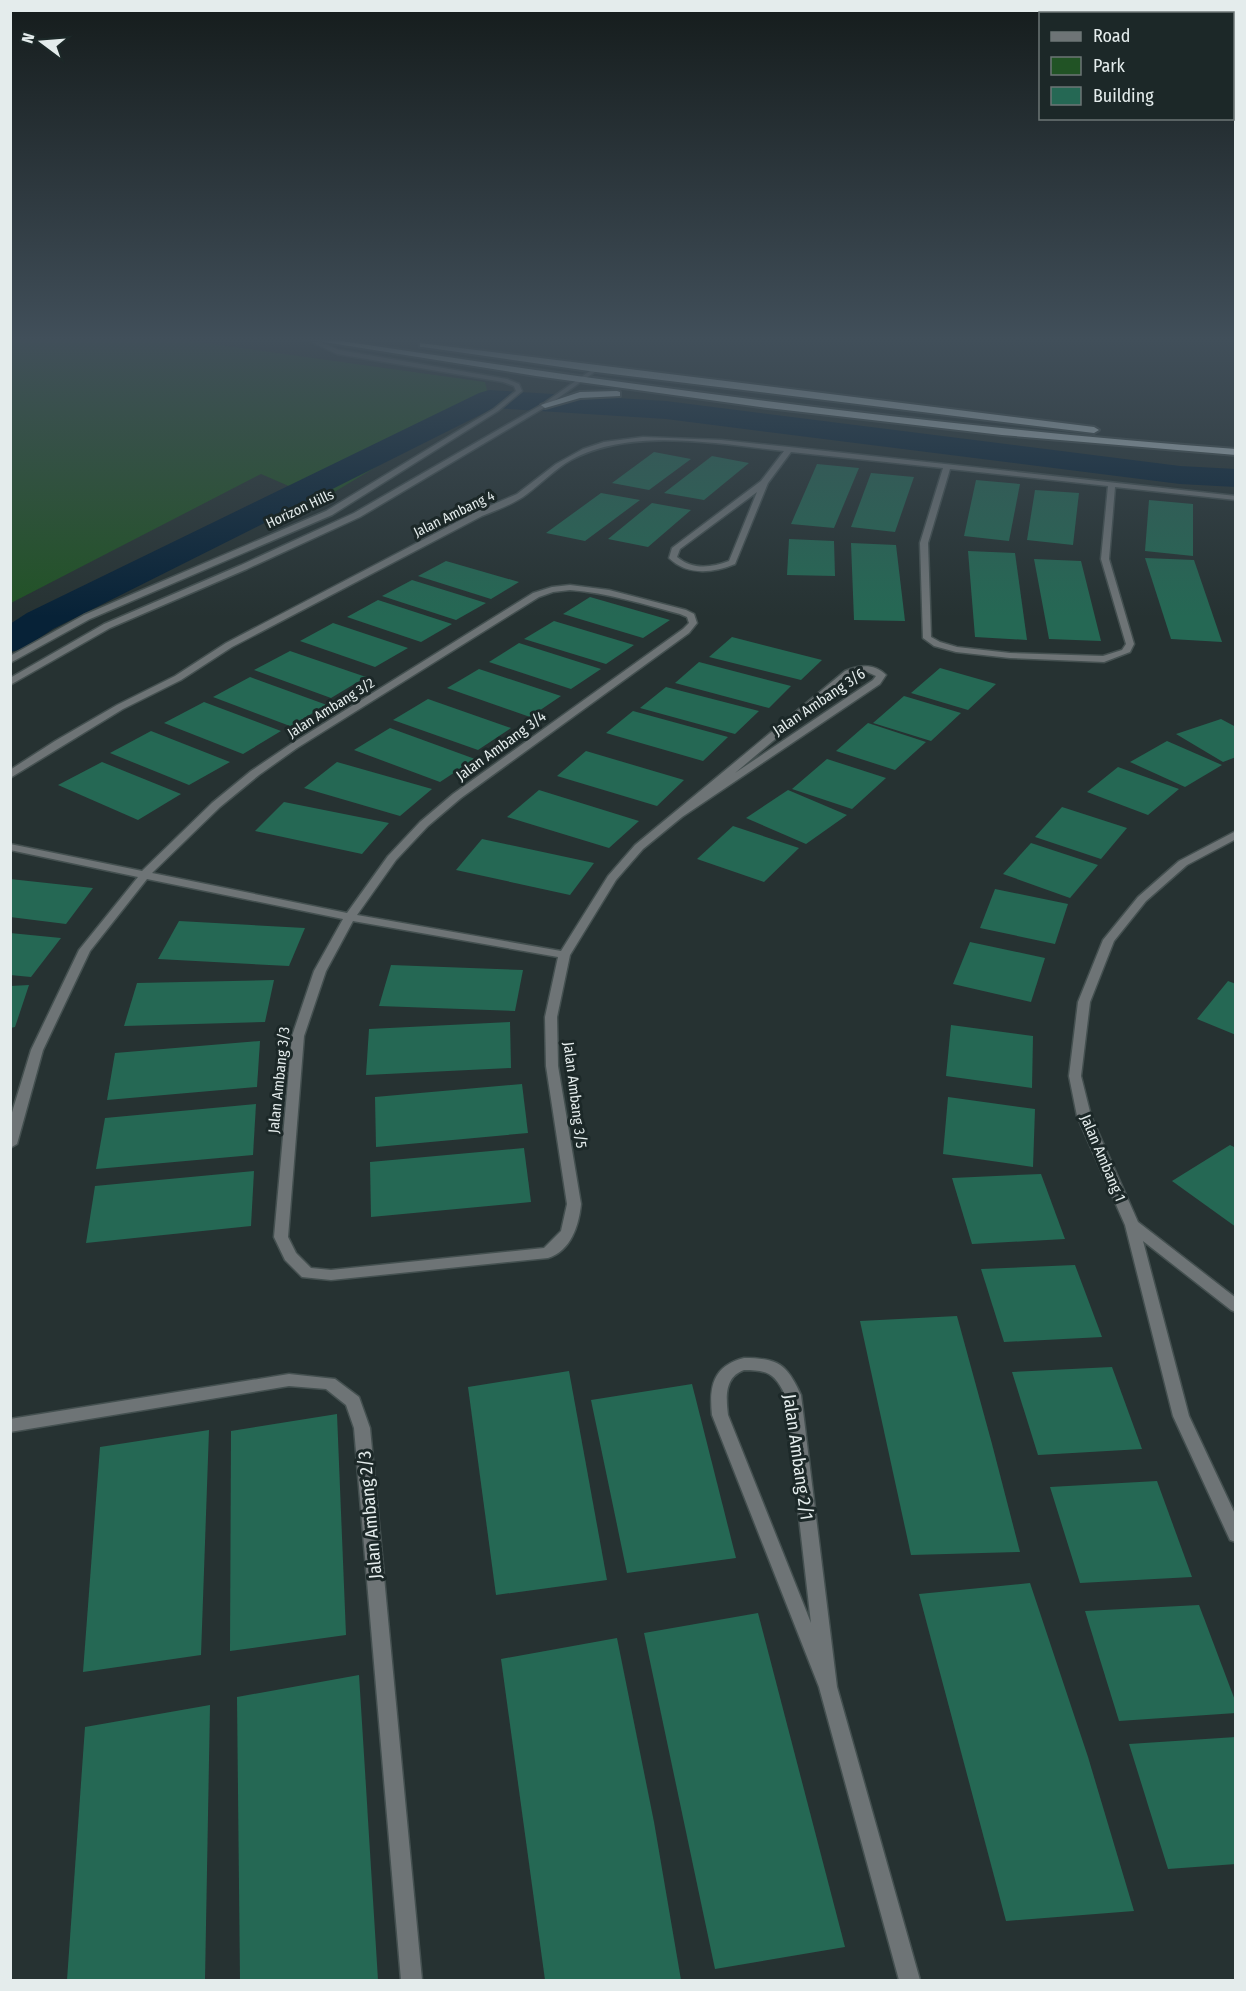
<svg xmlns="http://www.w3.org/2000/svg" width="1246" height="1991" font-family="'Fira Sans Condensed',sans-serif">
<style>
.green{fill:#215325}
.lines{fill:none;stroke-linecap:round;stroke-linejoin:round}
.river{fill:#072237;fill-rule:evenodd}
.building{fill:#256854}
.minor-casing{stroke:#445050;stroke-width:3}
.tertiary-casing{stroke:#445050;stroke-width:3}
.trunk-casing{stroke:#445050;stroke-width:4}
.minor{fill:#6e7476;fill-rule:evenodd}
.tertiary{fill:#6e7476;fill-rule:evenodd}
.trunk{fill:#b9c6ca;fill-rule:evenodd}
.labels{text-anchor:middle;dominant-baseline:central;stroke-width:6;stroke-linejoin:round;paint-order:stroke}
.far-street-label{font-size:14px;fill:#e4ecec;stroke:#1c2828}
.street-label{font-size:15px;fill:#e4ecec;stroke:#1c2828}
.near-street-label{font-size:18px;fill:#e4ecec;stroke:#1c2828}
</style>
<rect width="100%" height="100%" fill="#263232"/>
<!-- green -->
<polygon class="green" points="11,338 170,338 485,382 489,399 321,500 261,474 11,603"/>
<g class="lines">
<!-- river -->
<polygon class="river" points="489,390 666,401 1180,466 1236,469 1236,487 1180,484 666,419 494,408 53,629 23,649 10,652 10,624 27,613 479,393"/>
</g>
<!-- building -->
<g class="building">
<polygon points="654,452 691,459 649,490 612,483"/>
<polygon points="712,456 749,463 704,500 664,493"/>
<polygon points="817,464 859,468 834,528 791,524"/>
<polygon points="871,473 914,477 895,532 851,527"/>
<polygon points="976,480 1020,484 1009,541 964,536"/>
<polygon points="1035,490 1079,493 1073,545 1027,540"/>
<polygon points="601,493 640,500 585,541 546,533"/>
<polygon points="1149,500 1193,504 1193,556 1145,551"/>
<polygon points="652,503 691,510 648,547 608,539"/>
<polygon points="789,539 834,541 835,576 787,575"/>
<polygon points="851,543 896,545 905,621 854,620"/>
<polygon points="968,551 1015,553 1027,640 975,637"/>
<polygon points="1145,558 1194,560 1222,642 1171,639"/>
<polygon points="1034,559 1081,561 1101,641 1049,639"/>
<polygon points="446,561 519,582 491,599 418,576"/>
<polygon points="412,580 486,603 456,620 382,596"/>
<polygon points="590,597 670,620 643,638 563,614"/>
<polygon points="378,600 452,624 421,642 347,617"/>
<polygon points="554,621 634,645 606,664 524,639"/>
<polygon points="333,623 408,648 375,667 300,641"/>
<polygon points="732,637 822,660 801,680 709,657"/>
<polygon points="519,643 601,669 571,689 489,662"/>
<polygon points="290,651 366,677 331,698 254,670"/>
<polygon points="699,662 791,686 769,708 675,683"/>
<polygon points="940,668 996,684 968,710 911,693"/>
<polygon points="479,669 561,696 530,717 447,688"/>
<polygon points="250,677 327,705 290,726 213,697"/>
<polygon points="666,687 759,711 735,734 640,708"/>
<polygon points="904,696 961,713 931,741 873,723"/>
<polygon points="428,699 511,728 478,750 393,720"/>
<polygon points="204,702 281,731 243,754 164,723"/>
<polygon points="633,711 728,737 703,761 606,733"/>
<polygon points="1221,719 1236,727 1236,757 1223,762 1176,734"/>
<polygon points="868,723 926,742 895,770 836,751"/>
<polygon points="390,728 475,759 440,782 354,750"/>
<polygon points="151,731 230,762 189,785 110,753"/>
<polygon points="1167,741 1222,765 1185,787 1130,762"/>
<polygon points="586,751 684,780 657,806 557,776"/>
<polygon points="827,759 886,778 852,809 792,789"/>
<polygon points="102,762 181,794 138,820 58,785"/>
<polygon points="337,762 432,789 400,816 304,788"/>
<polygon points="1118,767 1179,789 1148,815 1087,792"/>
<polygon points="539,790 639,821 609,848 507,817"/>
<polygon points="788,790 847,815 806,844 746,818"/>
<polygon points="284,802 389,823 362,854 255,831"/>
<polygon points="1062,807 1127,828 1101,859 1035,837"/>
<polygon points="733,826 799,848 764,882 697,859"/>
<polygon points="482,839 594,863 570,895 456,870"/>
<polygon points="1031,843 1098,865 1070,898 1003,874"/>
<polygon points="10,879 93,888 66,924 10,917"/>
<polygon points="995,889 1068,904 1055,944 980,928"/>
<polygon points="179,921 305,928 289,966 158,959"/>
<polygon points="10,933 61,938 31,977 10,975"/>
<polygon points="970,942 1045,958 1031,1002 953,984"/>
<polygon points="391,965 523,970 515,1011 379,1006"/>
<polygon points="274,980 265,1022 124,1026 137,983"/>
<polygon points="1228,981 1236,984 1236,1035 1197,1019"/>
<polygon points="29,985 15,1027 10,1028 10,986"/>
<polygon points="510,1022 511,1068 366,1075 369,1029"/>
<polygon points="951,1025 1033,1036 1032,1088 946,1076"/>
<polygon points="260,1041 257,1087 107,1100 115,1053"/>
<polygon points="522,1084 528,1133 376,1147 375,1097"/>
<polygon points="948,1097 1035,1109 1033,1167 943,1154"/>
<polygon points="256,1104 253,1155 96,1169 105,1118"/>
<polygon points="1230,1145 1236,1148 1236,1227 1172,1181"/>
<polygon points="524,1148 531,1202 371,1217 370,1162"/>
<polygon points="254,1171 251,1226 86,1243 95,1186"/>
<polygon points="1041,1174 1065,1239 972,1244 952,1178"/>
<polygon points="1075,1265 1102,1337 1004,1342 981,1269"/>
<polygon points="957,1316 992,1444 1020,1552 911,1555 860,1321"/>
<polygon points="1112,1367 1142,1449 1038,1455 1012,1372"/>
<polygon points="569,1371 607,1580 496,1595 468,1387"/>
<polygon points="692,1384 736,1558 627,1573 591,1400"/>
<polygon points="337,1414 346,1635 230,1651 231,1431"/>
<polygon points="209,1430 201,1655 83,1672 100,1447"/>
<polygon points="1157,1481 1192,1577 1080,1583 1050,1487"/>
<polygon points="1030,1583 1088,1757 1134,1911 1006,1921 919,1594"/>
<polygon points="1199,1605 1236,1703 1236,1713 1119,1721 1085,1611"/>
<polygon points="758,1613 845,1947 715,1969 644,1633"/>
<polygon points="617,1638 654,1822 681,1980 545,1980 501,1659"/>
<polygon points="359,1675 378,1980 240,1980 237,1697"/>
<polygon points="210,1705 205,1980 67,1980 85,1727"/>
<polygon points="1236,1737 1236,1864 1168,1869 1129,1744"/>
</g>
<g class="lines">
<!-- minor casing -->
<g class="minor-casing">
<g id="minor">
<path d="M 643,437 L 721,440 L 789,447 L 1236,496 L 1236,500 L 1115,487 L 1109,559 L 1134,644 L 1130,652 L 1104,662 L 1010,658 L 956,652 L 934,646 L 923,638 L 920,543 L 943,468 L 791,452 L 768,483 L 735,564 C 713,573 687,576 669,558 L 672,548 L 761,481 L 784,451 C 717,444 632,427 571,460 C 555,469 542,483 527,494 C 514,504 497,510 482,516 L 232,647 L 181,680 L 123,709 L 10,778 L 10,770 L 55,741 L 117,705 L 175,676 L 226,643 L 476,512 L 517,494 L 556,464 L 583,449 L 604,442 ZM 950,469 L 1108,486 L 1101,559 L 1126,644 L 1122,650 L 1103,656 L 1010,653 L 957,647 L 940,642 L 931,637 L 928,543 ZM 757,492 L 729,561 C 711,568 692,570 677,557 L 680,549 Z"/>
<path d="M 570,585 L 609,590 L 686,610 L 694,614 L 697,623 L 689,633 L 461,798 L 428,826 L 396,860 L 357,915 L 561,951 L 608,876 L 635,845 L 845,671 C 859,665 874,663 886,675 L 880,684 L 682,817 L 643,849 L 616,880 L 570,955 L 557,1017 L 558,1066 L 581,1204 C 579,1225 571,1251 548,1258 L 331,1280 L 302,1277 L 285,1260 L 274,1237 L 292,1036 L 314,971 L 343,919 L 147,879 L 90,951 L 43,1050 L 17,1144 L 10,1148 L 10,1119 L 31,1050 L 79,950 L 138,877 L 10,850 L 10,844 L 142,871 L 212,803 L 251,771 L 291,744 L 533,593 L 552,587 ZM 570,590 C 608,593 643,604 680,614 L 687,617 L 689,623 L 683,629 L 453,794 L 420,822 L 388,856 L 347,913 L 152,873 L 220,807 L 259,775 L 297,748 L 539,597 L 553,592 ZM 865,671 L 876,676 L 873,680 L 735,773 L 851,675 ZM 353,921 L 558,957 L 545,1017 L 546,1066 L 567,1204 L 561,1231 L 544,1248 L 331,1270 L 311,1268 L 296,1253 L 288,1237 L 304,1036 L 326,971 Z"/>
<polygon points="1236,831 1236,839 1187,865 1146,901 1114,941 1090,1002 1081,1076 1091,1116 1138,1222 1236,1298 1236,1312 1231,1310 1143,1241 1189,1416 1236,1516 1236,1542 1230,1540 1173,1416 1125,1225 1077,1116 1069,1076 1078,1002 1103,940 1138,897 1179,861"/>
<path d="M 744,1358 C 778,1358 787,1364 801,1395 L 837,1687 L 920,1980 L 899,1980 L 819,1687 L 712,1415 C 709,1386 713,1366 744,1358 ZM 744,1370 C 767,1370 775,1373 785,1395 L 811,1623 L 728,1415 C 726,1398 724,1377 744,1370 Z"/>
<polygon points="289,1374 335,1379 359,1397 370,1428 422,1980 401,1980 354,1428 346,1405 326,1389 289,1386 10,1432 10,1419"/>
</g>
</g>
<!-- tertiary casing -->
<g class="tertiary-casing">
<g id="tertiary">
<polygon points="312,338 339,350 507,379 519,384 522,391 498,411 332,515 90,619 10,663 10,656 84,615 326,511 494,409 516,391 514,386 503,382 337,354 305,339"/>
<polygon points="594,368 599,369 547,406 360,517 247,569 110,628 10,685 10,678 104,624 241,565 354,513 543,404"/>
</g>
</g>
<!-- trunk casing -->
<g class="trunk-casing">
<g id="trunk">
<path d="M 299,338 L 322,338 C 626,385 929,426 1236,449 L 1236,455 L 1002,435 L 768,408 L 536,376 Z"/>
<polygon points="420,343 1094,427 1099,430 1094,433 596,372 423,347 420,347"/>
<polygon points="617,391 620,392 620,396 580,398 545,408 541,405 580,392"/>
</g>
</g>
<!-- minor -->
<use href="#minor" class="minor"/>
<!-- tertiary -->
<use href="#tertiary" class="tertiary"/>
<!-- trunk -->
<use href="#trunk" class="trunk"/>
</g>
<!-- sky -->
<linearGradient id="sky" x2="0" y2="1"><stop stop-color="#151c1c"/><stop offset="0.55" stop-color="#414f5a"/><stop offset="1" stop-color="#414f5a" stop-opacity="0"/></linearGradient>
<rect width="1246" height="617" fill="url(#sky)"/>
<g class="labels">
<!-- far-street labels -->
<g class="far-street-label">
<text transform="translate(300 509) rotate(-25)">Horizon Hills</text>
<text transform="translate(454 514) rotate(-26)">Jalan Ambang 4</text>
<text transform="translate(331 708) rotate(-32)">Jalan Ambang 3/2</text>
</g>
<!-- street labels -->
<g class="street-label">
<text transform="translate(819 702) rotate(-34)">Jalan Ambang 3/6</text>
<text transform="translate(501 746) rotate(-36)">Jalan Ambang 3/4</text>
<text transform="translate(279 1080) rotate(-84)">Jalan Ambang 3/3</text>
<text transform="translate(575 1095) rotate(83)">Jalan Ambang 3/5</text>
<text transform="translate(1103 1158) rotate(67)">Jalan Ambang 1</text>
</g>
<!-- near-street labels -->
<g class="near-street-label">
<text transform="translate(798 1457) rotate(82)">Jalan Ambang 2/1</text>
<text transform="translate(370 1515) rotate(-95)">Jalan Ambang 2/3</text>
</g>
</g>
<!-- border -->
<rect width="1246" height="1991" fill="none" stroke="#e4ecec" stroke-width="24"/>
<!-- legend -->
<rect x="1039" y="12" width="195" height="108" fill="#1c2828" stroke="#6c7676" stroke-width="1.5"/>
<rect x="1051" y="32" width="30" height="9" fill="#6e7476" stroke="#6c7676" stroke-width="1.5"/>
<text x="1093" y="42" font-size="18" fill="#e4ecec">Road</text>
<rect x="1051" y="57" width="30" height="18" fill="#215325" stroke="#6c7676" stroke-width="1.5"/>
<text x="1093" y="72" font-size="18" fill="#e4ecec">Park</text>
<rect x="1051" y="87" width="30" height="18" fill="#256854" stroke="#6c7676" stroke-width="1.5"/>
<text x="1093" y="102" font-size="18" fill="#e4ecec">Building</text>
<!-- north arrow -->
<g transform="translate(42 42) rotate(286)" stroke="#1c2828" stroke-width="4.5" paint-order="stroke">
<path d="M0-4.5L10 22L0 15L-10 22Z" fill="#e4ecec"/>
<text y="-9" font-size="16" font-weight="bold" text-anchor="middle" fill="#e4ecec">N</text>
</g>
</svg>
